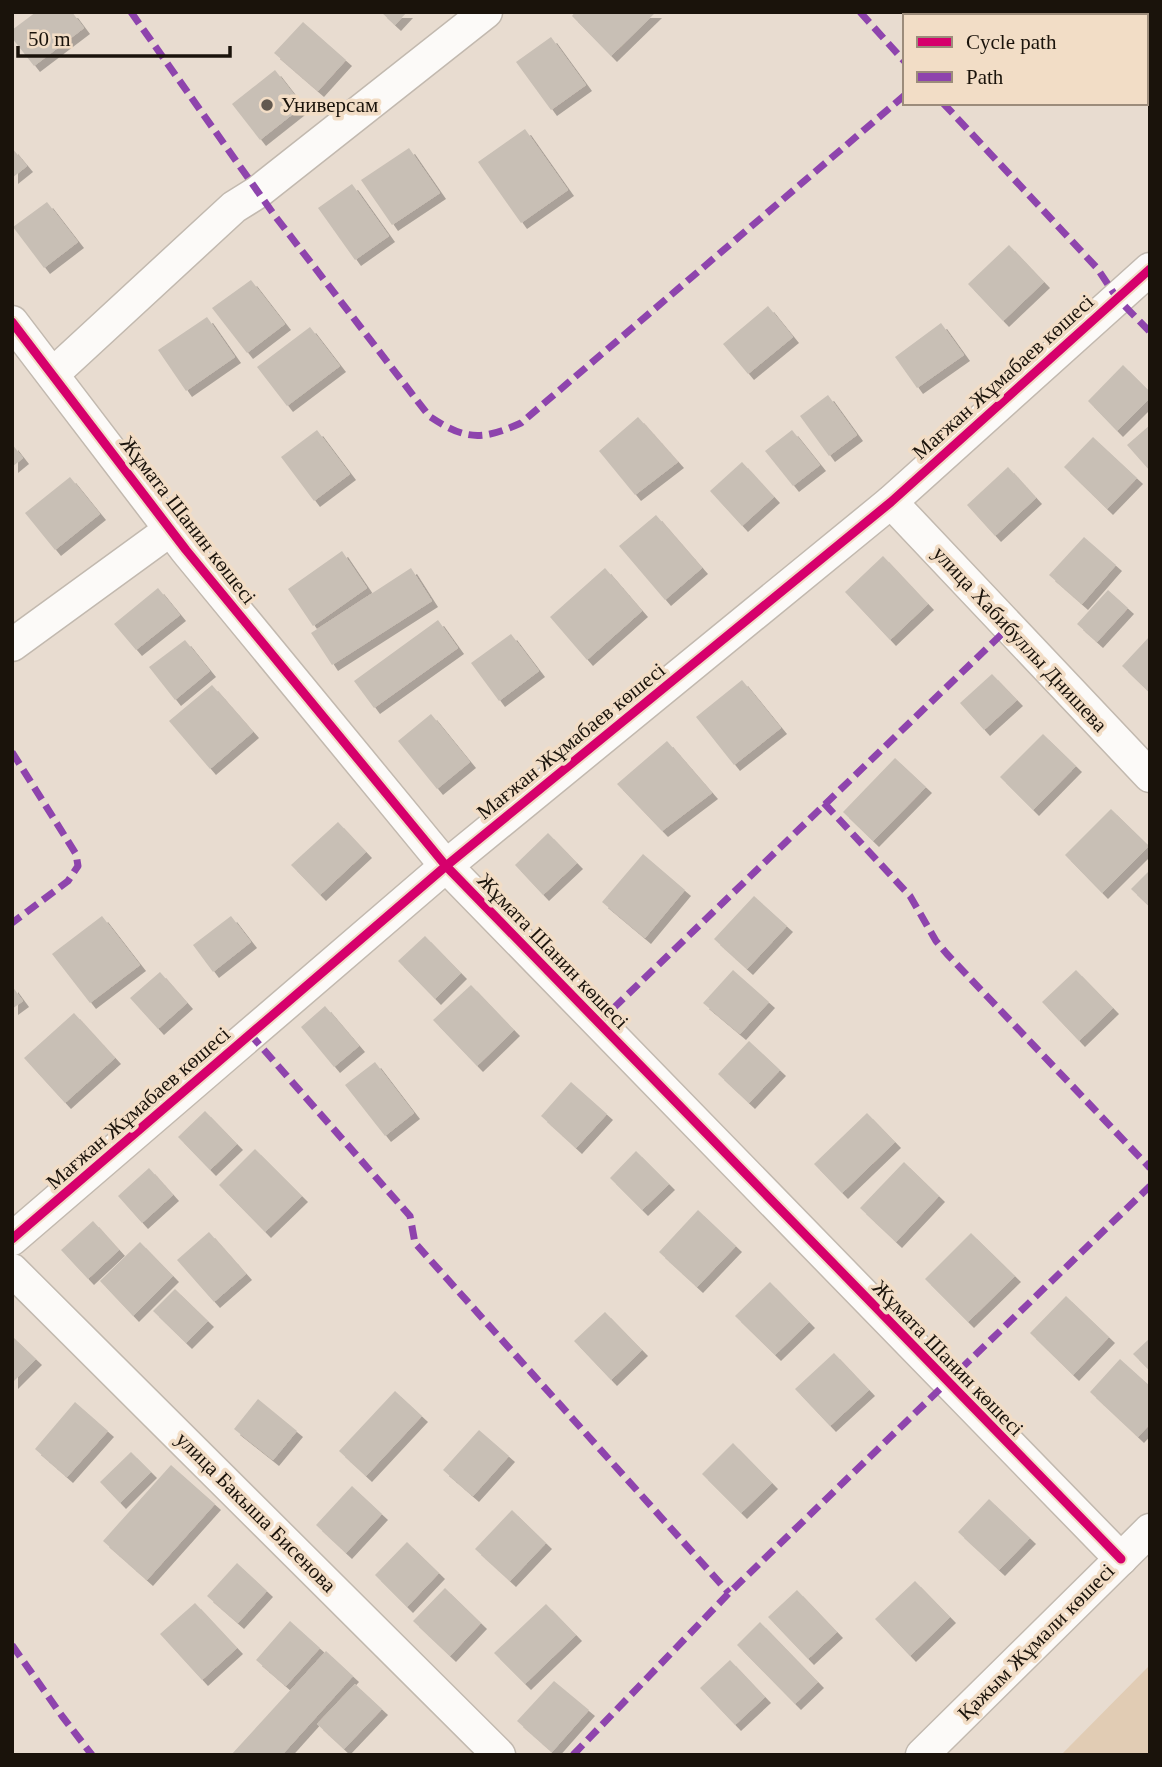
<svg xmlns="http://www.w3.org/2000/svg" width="1162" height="1767" font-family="'Times New Roman',serif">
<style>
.green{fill:#e1ccb4}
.building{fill:#c8bfb5;filter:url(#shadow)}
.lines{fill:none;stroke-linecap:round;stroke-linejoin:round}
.minor-casing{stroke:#c2b9af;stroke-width:35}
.minor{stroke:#fcfaf8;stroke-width:32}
.quiet{stroke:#8e44ad;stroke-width:7;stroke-dasharray:14 7;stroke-linecap:butt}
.cycleway-casing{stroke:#f2ddc6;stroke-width:13}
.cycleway{stroke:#d6006c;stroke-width:9}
.poi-dot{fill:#625950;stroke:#f2ddc6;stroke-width:2.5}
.labels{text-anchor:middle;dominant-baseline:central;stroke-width:7;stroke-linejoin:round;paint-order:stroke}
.poi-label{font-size:21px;fill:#1a130b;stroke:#f2ddc6;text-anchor:start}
.street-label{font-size:21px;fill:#1a130b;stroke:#f2ddc6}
</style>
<defs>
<filter id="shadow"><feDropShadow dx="6" dy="6" stdDeviation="0" flood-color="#0004"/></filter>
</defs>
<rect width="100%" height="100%" fill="#e8dcd0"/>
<!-- green -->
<polygon class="green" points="1150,1665 1150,1755 1061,1755"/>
<!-- building -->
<g class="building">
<polygon points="36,12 72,12 84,28 34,66 12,38 12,30"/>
<polygon points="381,12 407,12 395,25"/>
<polygon points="575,12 656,12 611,56 572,16"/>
<polygon points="303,22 346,60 318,91 274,53"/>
<polygon points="1146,22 1150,26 1150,58 1146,61"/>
<polygon points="551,37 586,85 551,110 516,62"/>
<polygon points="275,70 303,106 260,140 232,104"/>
<polygon points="525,129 568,190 521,223 478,162"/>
<polygon points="12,148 27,166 12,178"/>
<polygon points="409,148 440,193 392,225 361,180"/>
<polygon points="352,184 389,236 355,260 318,208"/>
<polygon points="47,202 78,242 44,268 13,227"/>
<polygon points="1009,245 1044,282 1003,321 968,284"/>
<polygon points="251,280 285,324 247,353 212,308"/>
<polygon points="768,306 793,337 748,374 723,344"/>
<polygon points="207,317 235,357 186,391 158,350"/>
<polygon points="941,323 964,355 917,388 895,357"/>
<polygon points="310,327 340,366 287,406 257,367"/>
<polygon points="1123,365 1150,392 1150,398 1117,431 1088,401"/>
<polygon points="828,395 857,435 829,456 800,416"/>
<polygon points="638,417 678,462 635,495 599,451"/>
<polygon points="1150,425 1150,471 1127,445"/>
<polygon points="317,430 350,474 314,501 281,457"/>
<polygon points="792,430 820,465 793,486 765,451"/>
<polygon points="1093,437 1137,478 1107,509 1064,467"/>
<polygon points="12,444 23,458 12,467"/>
<polygon points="742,462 774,497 742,526 710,491"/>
<polygon points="1008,467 1036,498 995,536 967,505"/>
<polygon points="70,477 100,514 55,550 25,513"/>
<polygon points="656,515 702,568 665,600 619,546"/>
<polygon points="1084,537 1116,565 1082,604 1049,575"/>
<polygon points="342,551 367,588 313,626 288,589"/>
<polygon points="883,556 928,604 890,640 845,592"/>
<polygon points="411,568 432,601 332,665 311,633"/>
<polygon points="605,568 642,611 587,660 550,617"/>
<polygon points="158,588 180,615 136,650 114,624"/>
<polygon points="1108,590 1128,608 1097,642 1077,624"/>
<polygon points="438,620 458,648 374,708 354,681"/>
<polygon points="511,634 539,671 499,701 471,663"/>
<polygon points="1150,636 1150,693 1122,666"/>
<polygon points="185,640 210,671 175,700 149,667"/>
<polygon points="992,674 1017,700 984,730 960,703"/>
<polygon points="742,680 781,728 734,765 696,717"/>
<polygon points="212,685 253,732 210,769 169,721"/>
<polygon points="431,714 470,762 437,789 398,741"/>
<polygon points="1043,734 1076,766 1033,810 1000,777"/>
<polygon points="667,741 712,793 662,831 617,784"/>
<polygon points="895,758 926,787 873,841 843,812"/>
<polygon points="1111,809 1149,846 1102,893 1065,855"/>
<polygon points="338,822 366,852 320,895 291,865"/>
<polygon points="548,833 577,863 543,895 515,865"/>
<polygon points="643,854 685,890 645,938 602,902"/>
<polygon points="1150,870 1150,907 1131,889"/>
<polygon points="754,896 787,926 747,969 714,939"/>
<polygon points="102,916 140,965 90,1003 52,954"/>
<polygon points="231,916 251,942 213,972 193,945"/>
<polygon points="425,936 461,973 435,999 398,961"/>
<polygon points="733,970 769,1002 740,1034 703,1003"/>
<polygon points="1076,970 1113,1008 1079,1041 1042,1002"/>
<polygon points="160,972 187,1003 158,1029 130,998"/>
<polygon points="471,985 514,1030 477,1066 433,1020"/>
<polygon points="12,986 23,1001 12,1009"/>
<polygon points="325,1006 359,1046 334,1067 301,1027"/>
<polygon points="74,1013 115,1058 65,1103 24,1058"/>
<polygon points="749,1041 780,1070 749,1103 718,1074"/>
<polygon points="375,1062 414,1113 385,1136 345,1085"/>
<polygon points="571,1082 607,1114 576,1148 541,1116"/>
<polygon points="205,1111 237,1144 210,1170 178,1137"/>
<polygon points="867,1113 895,1142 842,1193 814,1164"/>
<polygon points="255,1149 302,1196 265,1232 219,1185"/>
<polygon points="636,1151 669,1184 642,1210 610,1178"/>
<polygon points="904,1162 939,1196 896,1242 860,1208"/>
<polygon points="149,1168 173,1195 142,1223 118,1196"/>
<polygon points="698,1210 736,1246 697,1287 659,1252"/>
<polygon points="93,1221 119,1250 88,1279 61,1250"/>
<polygon points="209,1232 246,1274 214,1302 177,1260"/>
<polygon points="971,1233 1015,1276 968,1322 925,1279"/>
<polygon points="140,1242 173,1276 133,1316 100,1281"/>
<polygon points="770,1282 809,1322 775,1355 735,1316"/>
<polygon points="175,1289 208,1321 186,1343 153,1311"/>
<polygon points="1066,1296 1109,1337 1073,1375 1030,1333"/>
<polygon points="605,1312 642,1350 611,1380 574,1341"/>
<polygon points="12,1336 36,1359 12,1383"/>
<polygon points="1150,1338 1150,1371 1133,1354"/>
<polygon points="834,1353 869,1390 830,1426 795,1389"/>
<polygon points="1120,1359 1150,1386 1150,1424 1138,1437 1090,1392"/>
<polygon points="395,1391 422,1416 366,1476 339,1451"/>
<polygon points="258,1399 297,1431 273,1460 234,1429"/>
<polygon points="75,1402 108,1431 67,1477 35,1449"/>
<polygon points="479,1430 509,1456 473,1496 443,1470"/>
<polygon points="733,1443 772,1483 741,1513 702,1474"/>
<polygon points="131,1452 151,1472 120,1503 100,1482"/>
<polygon points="171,1465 215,1504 147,1580 103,1541"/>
<polygon points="352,1486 382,1514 346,1553 316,1525"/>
<polygon points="989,1499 1030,1538 999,1570 958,1532"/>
<polygon points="512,1510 546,1543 510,1581 475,1549"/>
<polygon points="407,1542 439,1573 407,1607 375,1575"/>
<polygon points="237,1563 267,1591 238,1623 207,1596"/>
<polygon points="915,1581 950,1617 910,1656 875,1619"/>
<polygon points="445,1588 481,1623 450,1656 413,1621"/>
<polygon points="797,1590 837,1632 808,1659 768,1617"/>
<polygon points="195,1603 237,1648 202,1680 160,1634"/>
<polygon points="546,1604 576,1635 525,1684 494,1653"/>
<polygon points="290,1621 320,1648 286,1686 256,1660"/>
<polygon points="760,1622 818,1682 795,1704 737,1645"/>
<polygon points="326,1651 353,1676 282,1755 231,1755"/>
<polygon points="730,1660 765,1697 735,1725 700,1688"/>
<polygon points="554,1681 589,1710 552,1752 517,1721"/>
<polygon points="355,1684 382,1709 344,1749 317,1724"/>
</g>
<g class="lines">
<!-- minor casing -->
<g class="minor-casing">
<g id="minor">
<polyline points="12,322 186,550 446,866 1121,1559"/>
<polyline points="53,374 234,207 258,192 486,12"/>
<polyline points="891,502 1150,776"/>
<polyline points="12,645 170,530"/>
<polyline points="12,1239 446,866 891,502 1150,269"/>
<polyline points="12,1270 499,1755"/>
<polyline points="922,1755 1150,1530"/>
</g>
</g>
<!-- minor -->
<use href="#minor" class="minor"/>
<!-- quiet -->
<g class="quiet">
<path d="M 131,12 L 275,216 L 429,416 C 465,440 481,441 521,423 L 905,95"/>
<polyline points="860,12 905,62"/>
<polyline points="943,103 1097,268 1117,298 1150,332"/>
<polyline points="12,752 76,854 78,866 68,881 12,923"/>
<polyline points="824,803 910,896 936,941 947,954 1150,1168"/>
<polyline points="598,1023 1008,628"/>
<polyline points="250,1034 410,1216 415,1243 729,1593"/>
<polyline points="12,1645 62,1716 92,1755"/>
<polyline points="573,1755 729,1593 1150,1186"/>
</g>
<!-- cycleway casing -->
<g class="cycleway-casing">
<g id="cycleway">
<polyline points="12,322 186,550 446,866 1121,1559"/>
<polyline points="12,1239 446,866 891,502 1150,269"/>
</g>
</g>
<!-- cycleway -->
<use href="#cycleway" class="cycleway"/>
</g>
<!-- markers -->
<circle class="poi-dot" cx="267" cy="105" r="7"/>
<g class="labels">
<!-- poi labels -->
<g class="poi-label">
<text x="281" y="105">Универсам</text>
</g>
<!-- street labels -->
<g class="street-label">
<text transform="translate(1003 377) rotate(-42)">Мағжан Жұмабаев көшесі</text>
<text transform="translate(188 520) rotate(52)">Жұмата Шанин көшесі</text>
<text transform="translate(1020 639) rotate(47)">улица Хабибуллы Днишева</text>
<text transform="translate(571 741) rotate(-39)">Мағжан Жұмабаев көшесі</text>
<text transform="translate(553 951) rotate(46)">Жұмата Шанин көшесі</text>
<text transform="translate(138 1108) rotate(-41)">Мағжан Жұмабаев көшесі</text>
<text transform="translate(948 1358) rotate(46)">Жұмата Шанин көшесі</text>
<text transform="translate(256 1512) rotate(45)">улица Бакыша Бисенова</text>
<text transform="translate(1036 1642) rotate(-45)">Қажым Жұмали көшесі</text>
</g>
</g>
<!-- border -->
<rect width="1162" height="1767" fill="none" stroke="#1a130b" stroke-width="28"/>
<!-- legend -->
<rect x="903" y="14" width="245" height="91" fill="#f2ddc6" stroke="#9c8c7b" stroke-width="2"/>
<rect x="917" y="37" width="35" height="10" fill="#d6006c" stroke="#9c8c7b" stroke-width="2"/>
<text x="966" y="49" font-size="21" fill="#1a130b">Cycle path</text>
<rect x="917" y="72" width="35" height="10" fill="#8e44ad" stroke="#9c8c7b" stroke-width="2"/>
<text x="966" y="84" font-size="21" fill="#1a130b">Path</text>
<!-- scale -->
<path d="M18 46v10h212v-10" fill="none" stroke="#1a130b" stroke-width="3.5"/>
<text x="28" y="46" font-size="21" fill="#1a130b" stroke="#f2ddc6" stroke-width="5" paint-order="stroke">50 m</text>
</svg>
